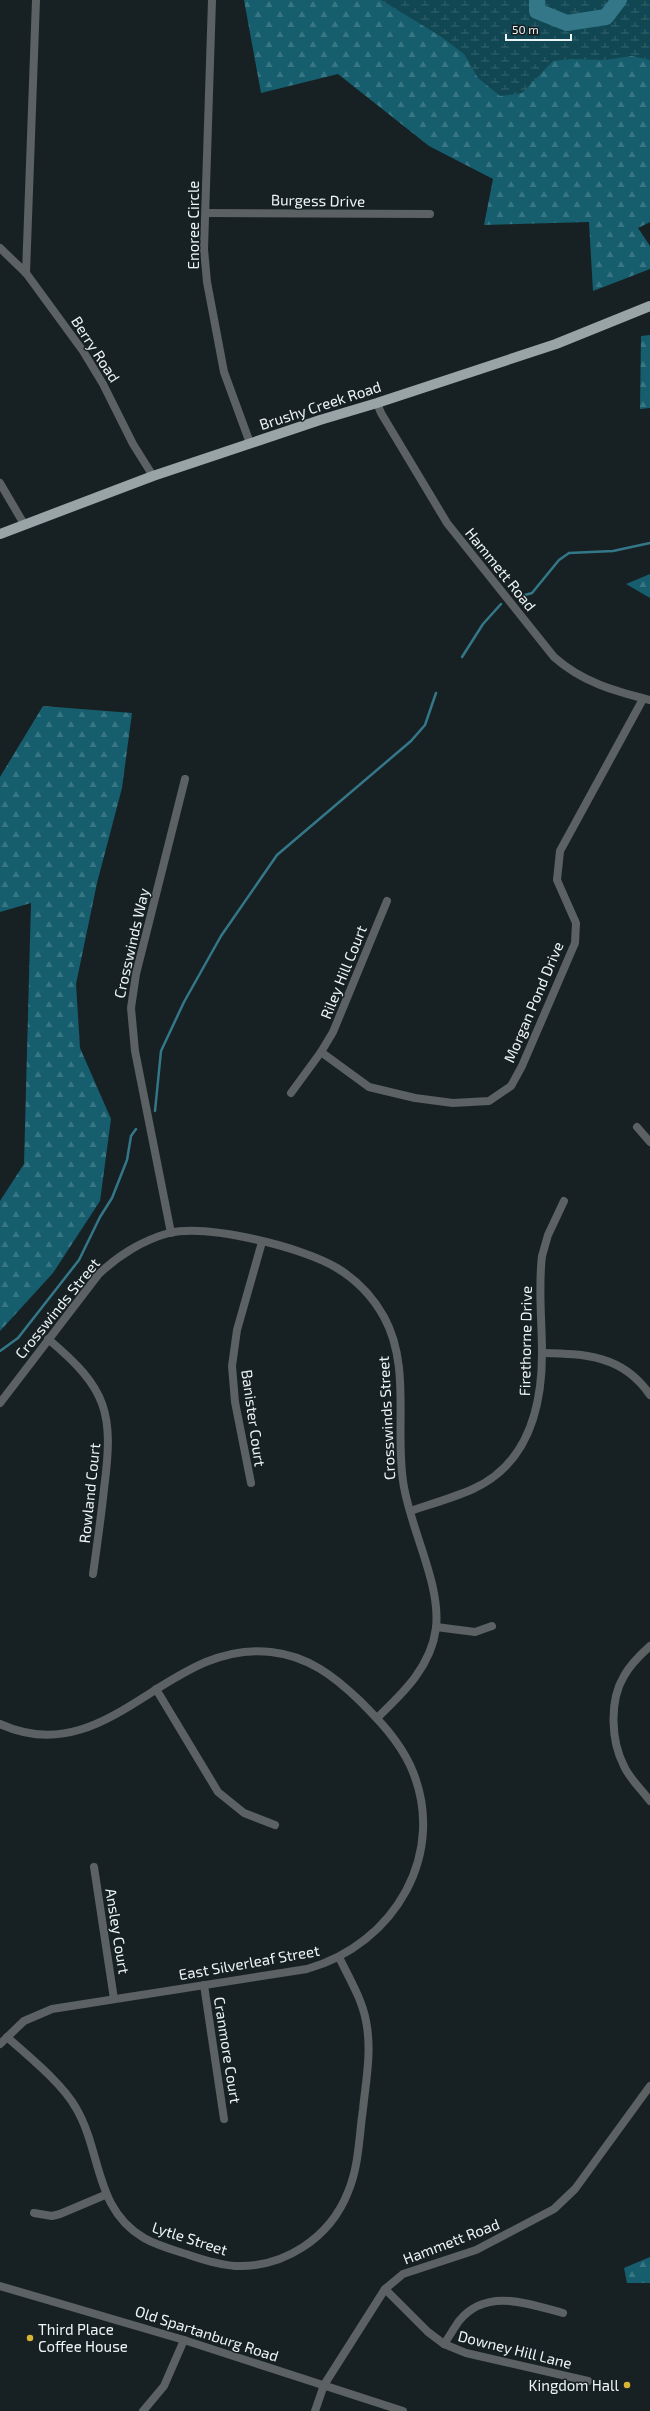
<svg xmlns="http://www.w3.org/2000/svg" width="650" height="2411" font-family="'Exo 2',sans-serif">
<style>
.forest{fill:url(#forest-firs)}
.wetland{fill:url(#wetland-marsh)}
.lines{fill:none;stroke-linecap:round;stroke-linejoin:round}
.stream{stroke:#347788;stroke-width:2.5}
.river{stroke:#347788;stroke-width:16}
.minor{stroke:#5c6163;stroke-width:8}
.major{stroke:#99a4a7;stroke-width:10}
.poi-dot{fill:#d9b334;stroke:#172124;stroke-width:1.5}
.labels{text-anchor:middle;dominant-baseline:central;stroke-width:3;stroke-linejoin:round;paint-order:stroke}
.street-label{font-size:15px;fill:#edf4f6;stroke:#172124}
.poi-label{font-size:15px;fill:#edf4f6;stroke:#172124;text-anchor:start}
</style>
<defs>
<pattern id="forest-firs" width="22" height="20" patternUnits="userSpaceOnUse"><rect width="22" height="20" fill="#165e6e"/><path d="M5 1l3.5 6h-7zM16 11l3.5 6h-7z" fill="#387683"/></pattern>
<pattern id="wetland-marsh" width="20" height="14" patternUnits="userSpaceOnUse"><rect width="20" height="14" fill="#114753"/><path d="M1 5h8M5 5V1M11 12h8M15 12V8" fill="none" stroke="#34626c"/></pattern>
</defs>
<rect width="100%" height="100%" fill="#172124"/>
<!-- forest -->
<g class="forest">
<polygon points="244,0 650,0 650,222 638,228 650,246 650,269 593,291 589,222 484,225 493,179 429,146 338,74 261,93"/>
<polygon points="650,335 650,408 640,409 641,336"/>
<polygon points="650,574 650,598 626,584"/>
<polygon points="43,706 132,713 122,788 97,883 76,984 80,1048 111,1119 100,1201 53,1273 0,1331 0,1201 24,1164 31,903 0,912 0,777"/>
<polygon points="650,2257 650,2283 627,2283 624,2268"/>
</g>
<!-- wetland -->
<polygon class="wetland" points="381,0 650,0 650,60 632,56 605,60 571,59 553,61 522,93 500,96 478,78 464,54 440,36"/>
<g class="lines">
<!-- stream -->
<g class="stream">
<polyline points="518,597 532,593 559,560 569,553 613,551 650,543"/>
<polyline points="462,657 483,624 501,604"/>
<polyline points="155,1111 161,1051 184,1002 221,936 277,855 411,741 425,725 436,693"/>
<polyline points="0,1351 18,1338 79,1260 100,1217 112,1198 127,1160 131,1136 136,1129"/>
</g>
<!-- river -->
<polyline class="river" points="537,0 537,11 567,23 606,17 619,0"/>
<!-- minor -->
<g class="minor">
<polyline points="212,0 204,249 207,282 224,372 250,443"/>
<polyline points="206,213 430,214"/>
<polyline points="0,248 26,273 83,351 103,384 133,444 153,476"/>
<polyline points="26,273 36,0"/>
<path d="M 377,403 L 381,413 L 447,523 L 554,657 C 582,682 614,691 650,700"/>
<polyline points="0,483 24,524"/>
<polyline points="321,1052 369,1087 415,1098 453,1103 489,1101 511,1086 522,1066 575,943 576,923 557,880 560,851 643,699"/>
<polyline points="291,1093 321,1052 333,1032 387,901"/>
<polyline points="637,1127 650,1142"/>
<polyline points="171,1233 135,1051 131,1008 136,974 185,779"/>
<path d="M 48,1339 C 108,1389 114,1413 104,1489 C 101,1517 97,1546 93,1574"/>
<path d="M 542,1353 C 585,1354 623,1355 650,1395"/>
<path d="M 0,1403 L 98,1275 C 117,1256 143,1240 169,1233 C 208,1224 303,1247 337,1268 C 357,1280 373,1297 384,1317 C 411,1366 395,1427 403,1481 C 409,1527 441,1582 436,1628 C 431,1667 403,1693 377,1718"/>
<polyline points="251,1483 235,1402 232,1366 237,1330 262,1242"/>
<path d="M 410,1511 C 431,1504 453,1498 473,1489 C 528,1464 542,1408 542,1353 C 542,1321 538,1288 542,1256 L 548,1235 L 564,1201"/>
<polyline points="436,1627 475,1632 492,1626"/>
<path d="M 650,1646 C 640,1655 630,1665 624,1676 C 609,1701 611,1741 624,1766 C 629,1778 642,1790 650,1801"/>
<polyline points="156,1689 218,1792 244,1813 275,1825"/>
<path d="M 0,1724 C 108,1773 167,1639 271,1652 C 308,1656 334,1676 360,1701 C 380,1721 398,1740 410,1765 C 450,1852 394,1945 307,1969 L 52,2009 L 24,2021 L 0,2044"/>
<polyline points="94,1867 114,1999"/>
<polyline points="204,1985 224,2119"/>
<path d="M 7,2037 C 28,2056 63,2084 76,2108 C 102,2152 94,2209 144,2238 C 158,2246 174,2250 189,2255 C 204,2260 219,2265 235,2266 C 284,2268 330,2238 348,2192 C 359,2166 359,2137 363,2109 C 366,2080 372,2051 366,2021 C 362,1999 349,1978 339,1957"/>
<polyline points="34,2213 52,2216 60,2214 105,2195"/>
<polyline points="0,2286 184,2340 403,2411"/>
<polyline points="385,2289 428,2332 444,2344 466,2353 588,2381"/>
<path d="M 444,2344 C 449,2337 454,2328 459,2321 C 486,2287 529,2304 563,2313"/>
<polyline points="143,2411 164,2386 184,2340"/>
<polyline points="315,2411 324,2385 385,2289 403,2274 476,2250 554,2209 575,2189 650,2086"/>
</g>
<!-- major -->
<polyline class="major" points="0,534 153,476 320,420 377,403 556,344 650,306"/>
</g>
<!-- markers -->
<g class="poi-dot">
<circle cx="30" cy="2338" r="4"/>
<circle cx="627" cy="2385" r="4"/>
</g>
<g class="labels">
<!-- street labels -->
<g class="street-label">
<text transform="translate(318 200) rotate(1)">Burgess Drive</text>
<text transform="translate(193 225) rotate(-90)">Enoree Circle</text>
<text transform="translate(96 349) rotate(57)">Berry Road</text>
<text transform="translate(320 405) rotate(-18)">Brushy Creek Road</text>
<text transform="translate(501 569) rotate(51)">Hammett Road</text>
<text transform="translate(131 943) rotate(-77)">Crosswinds Way</text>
<text transform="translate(343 972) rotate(-68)">Riley Hill Court</text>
<text transform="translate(533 1002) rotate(-67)">Morgan Pond Drive</text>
<text transform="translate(57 1308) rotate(-51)">Crosswinds Street</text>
<text transform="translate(525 1341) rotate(-89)">Firethorne Drive</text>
<text transform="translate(254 1418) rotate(82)">Banister Court</text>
<text transform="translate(386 1418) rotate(-93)">Crosswinds Street</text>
<text transform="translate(89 1493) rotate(-84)">Rowland Court</text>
<text transform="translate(118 1931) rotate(81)">Ansley Court</text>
<text transform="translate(249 1962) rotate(-10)">East Silverleaf Street</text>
<text transform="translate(228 2050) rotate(81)">Cranmore Court</text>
<text transform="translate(190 2238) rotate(18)">Lytle Street</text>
<text transform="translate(451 2241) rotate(-21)">Hammett Road</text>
<text transform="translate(207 2333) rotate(18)">Old Spartanburg Road</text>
<text transform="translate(515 2349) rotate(14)">Downey Hill Lane</text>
</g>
<!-- poi labels -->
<g class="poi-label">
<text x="38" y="2329">Third Place<tspan x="38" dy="17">Coffee House</tspan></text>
<text x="619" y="2385" text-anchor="end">Kingdom Hall</text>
</g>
</g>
<!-- scale -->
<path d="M506 34v6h65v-6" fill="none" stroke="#edf4f6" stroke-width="2"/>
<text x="512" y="34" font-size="12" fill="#edf4f6" stroke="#172124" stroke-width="3" paint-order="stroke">50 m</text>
</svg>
